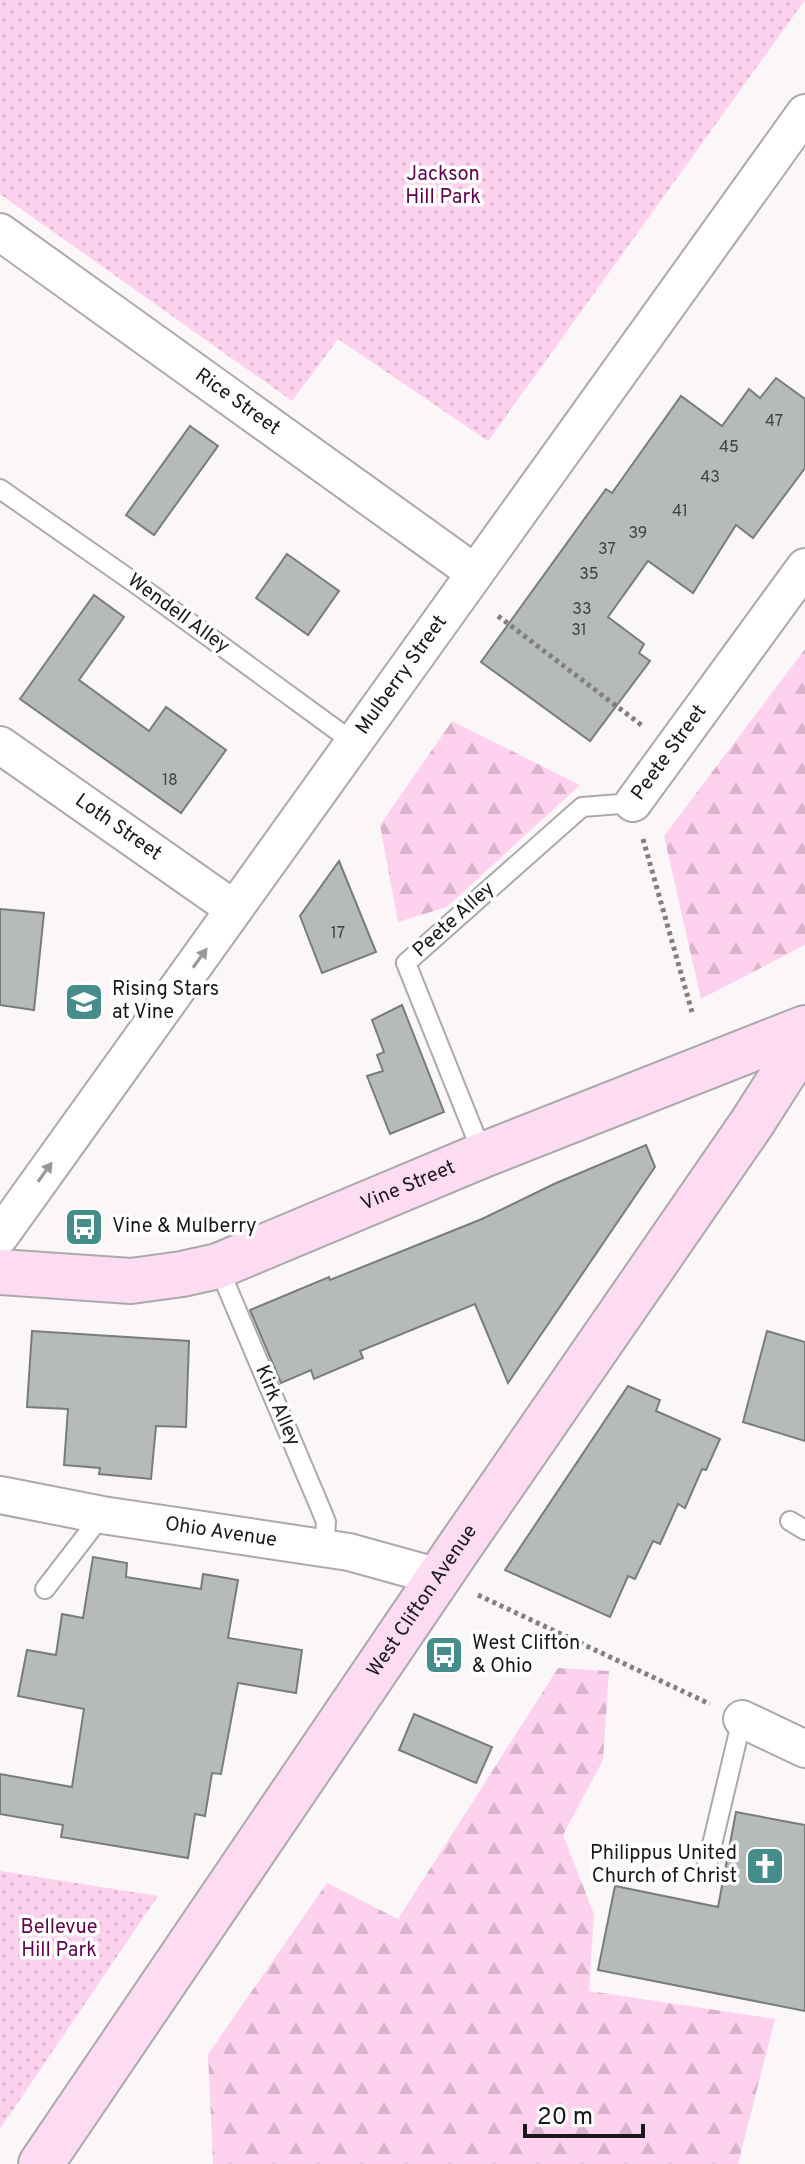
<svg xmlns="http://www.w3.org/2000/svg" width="805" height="2164" font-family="Overpass,sans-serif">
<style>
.forest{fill:url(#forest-firs)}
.park{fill:url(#park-dots)}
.building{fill:#b6baba;stroke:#787c7b;stroke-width:2}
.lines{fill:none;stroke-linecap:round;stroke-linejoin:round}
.service-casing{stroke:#aca9ab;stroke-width:22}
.minor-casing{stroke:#aca9ab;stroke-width:40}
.secondary-casing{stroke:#aca9ab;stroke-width:48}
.path{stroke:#827f80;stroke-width:5;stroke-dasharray:4 4;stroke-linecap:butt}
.service{stroke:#fff;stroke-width:18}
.minor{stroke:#fff;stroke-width:36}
.secondary{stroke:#fddcf3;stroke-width:44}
.oneway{fill:#989898}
.labels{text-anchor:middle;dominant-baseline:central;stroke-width:7;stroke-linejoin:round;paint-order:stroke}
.number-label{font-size:16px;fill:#414141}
.park-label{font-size:20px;fill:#60034c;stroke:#fff}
.street-label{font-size:20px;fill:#1a1919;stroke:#fff}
.poi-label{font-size:20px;fill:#1a1919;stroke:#fff;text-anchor:start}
</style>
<defs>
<pattern id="forest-firs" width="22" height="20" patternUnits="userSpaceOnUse" patternTransform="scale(2)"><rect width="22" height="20" fill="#fed1ee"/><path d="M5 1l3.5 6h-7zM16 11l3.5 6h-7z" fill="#d9b3cc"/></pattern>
<pattern id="park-dots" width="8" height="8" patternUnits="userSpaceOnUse" patternTransform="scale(2)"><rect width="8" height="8" fill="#fed1ee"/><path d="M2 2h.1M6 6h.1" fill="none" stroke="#d9b3cc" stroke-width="1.8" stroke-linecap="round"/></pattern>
</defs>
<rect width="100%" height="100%" fill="#fbf7f9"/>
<!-- forest -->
<g class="forest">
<polygon points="805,649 805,945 701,999 664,836"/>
<polygon points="452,721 580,785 447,907 398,922 380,825"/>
<polygon points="558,1668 609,1671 603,1760 563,1835 594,1914 589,1991 775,2019 738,2164 213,2164 208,2054 327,1883 398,1919"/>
</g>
<!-- park -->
<g class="park">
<polygon points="0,0 805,0 488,441 338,339 292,401 0,194"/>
<polygon points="0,1871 158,1896 0,2129"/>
</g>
<!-- building -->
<g class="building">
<polygon points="776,378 805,399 805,468 753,538 736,525 693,593 648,561 608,617 644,644 639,653 650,661 590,741 481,662 606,489 612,493 681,396 722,426 749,389 760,398"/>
<polygon points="190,426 218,446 154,535 126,515"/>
<polygon points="287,554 339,591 308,635 256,598"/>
<polygon points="94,595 124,617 79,680 149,731 166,707 226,750 181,813 20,699"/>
<polygon points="339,861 376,952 322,973 300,916"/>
<polygon points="0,909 44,913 34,1010 0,1005"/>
<polygon points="402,1005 444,1112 390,1134 367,1076 383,1071 377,1055 384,1052 372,1020"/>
<polygon points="646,1145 655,1167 508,1383 475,1304 360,1351 363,1358 314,1379 311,1370 281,1383 250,1310 329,1277 330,1280 482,1219 554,1184"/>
<polygon points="32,1331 189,1341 186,1427 156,1426 151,1479 99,1474 100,1468 64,1465 68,1409 27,1407"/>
<polygon points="767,1331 805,1342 805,1441 743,1422"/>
<polygon points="628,1386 660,1400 656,1411 720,1439 706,1470 702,1469 685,1508 678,1504 660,1544 653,1541 635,1579 628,1576 610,1617 505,1570"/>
<polygon points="93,1557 127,1563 126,1577 201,1589 203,1574 238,1580 228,1638 302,1650 296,1693 238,1683 221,1774 212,1773 205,1816 195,1814 188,1858 61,1837 63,1825 0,1814 0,1774 72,1787 84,1709 18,1696 27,1650 56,1655 62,1614 83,1618"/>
<polygon points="414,1714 492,1747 476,1783 399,1750"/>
<polygon points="736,1812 805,1825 805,2011 598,1970 615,1886 718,1907"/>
</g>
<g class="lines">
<!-- service casing -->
<g class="service-casing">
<g id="service">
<polyline points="0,489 142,588 353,742"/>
<polyline points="483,1155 406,963 582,807 633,803"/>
<polyline points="218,1266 322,1512 326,1522 324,1549"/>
<polyline points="790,1521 805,1530"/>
<polyline points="45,1589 102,1515"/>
<polyline points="706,1870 742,1719"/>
</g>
</g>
<!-- minor casing -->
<g class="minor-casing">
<g id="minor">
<path id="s1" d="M 0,232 L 475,573"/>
<path id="s2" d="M 0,745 L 234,909"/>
<path id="s3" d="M 633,803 L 805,567"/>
<path id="s4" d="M 0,1236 L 805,113"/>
<path id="s5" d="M 0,1495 L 102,1515 L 349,1552 L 439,1577"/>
<polyline points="742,1719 805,1749"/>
</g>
</g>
<!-- secondary casing -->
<g class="secondary-casing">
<g id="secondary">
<path id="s6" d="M 0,1272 L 131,1281 L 182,1274 L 218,1266 L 483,1155 L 805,1028"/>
<path id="s7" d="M 41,2164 L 458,1549 L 752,1123 L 805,1040"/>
</g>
</g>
<!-- path -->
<g class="path">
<polyline points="498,616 644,727"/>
<polyline points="643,839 692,1012"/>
<polyline points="478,1595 710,1704"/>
</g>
<!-- service -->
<use href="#service" class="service"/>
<!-- minor -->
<use href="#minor" class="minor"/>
<!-- secondary -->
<use href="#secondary" class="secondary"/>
</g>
<!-- one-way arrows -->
<defs><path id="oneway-solid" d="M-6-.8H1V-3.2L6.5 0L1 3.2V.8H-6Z" transform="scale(2)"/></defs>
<g class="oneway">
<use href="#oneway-solid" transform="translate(200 958) rotate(-54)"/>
<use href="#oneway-solid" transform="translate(45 1172) rotate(-54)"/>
</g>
<!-- icons -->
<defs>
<g id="school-square" transform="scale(2)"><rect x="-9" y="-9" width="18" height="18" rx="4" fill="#458d8b" stroke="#fff"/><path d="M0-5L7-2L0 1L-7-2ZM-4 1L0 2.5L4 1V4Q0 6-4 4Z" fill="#fff"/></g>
<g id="bus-square" transform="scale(2)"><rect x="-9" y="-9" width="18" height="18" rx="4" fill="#458d8b" stroke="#fff"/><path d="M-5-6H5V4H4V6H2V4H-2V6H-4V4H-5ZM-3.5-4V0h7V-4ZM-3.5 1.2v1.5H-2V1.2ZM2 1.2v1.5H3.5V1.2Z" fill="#fff"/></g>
<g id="church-square" transform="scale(2)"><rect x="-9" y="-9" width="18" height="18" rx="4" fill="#458d8b" stroke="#fff"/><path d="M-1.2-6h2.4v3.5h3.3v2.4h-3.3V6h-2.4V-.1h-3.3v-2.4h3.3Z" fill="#fff"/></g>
</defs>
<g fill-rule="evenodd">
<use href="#school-square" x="84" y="1002"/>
<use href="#bus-square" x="84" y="1227"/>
<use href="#bus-square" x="444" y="1655"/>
<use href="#church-square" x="765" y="1866"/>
</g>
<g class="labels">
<!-- number labels -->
<g class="number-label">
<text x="774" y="422">47</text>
<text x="729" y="448">45</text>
<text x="710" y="478">43</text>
<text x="680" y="512">41</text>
<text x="638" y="534">39</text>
<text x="607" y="550">37</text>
<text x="589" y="575">35</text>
<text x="582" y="610">33</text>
<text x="579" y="631">31</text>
<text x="170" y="781">18</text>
<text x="338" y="934">17</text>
</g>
<!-- park labels -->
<g class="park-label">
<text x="443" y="175">Jackson<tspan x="443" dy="23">Hill Park</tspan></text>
<text x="59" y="1928">Bellevue<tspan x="59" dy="23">Hill Park</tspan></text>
</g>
<!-- street labels -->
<g class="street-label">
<text stroke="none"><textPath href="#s1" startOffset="292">Rice Street</textPath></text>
<text transform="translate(178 614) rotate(36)">Wendell Alley</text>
<text stroke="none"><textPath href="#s4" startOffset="690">Mulberry Street</textPath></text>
<text stroke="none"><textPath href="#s3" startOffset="62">Peete Street</textPath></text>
<text stroke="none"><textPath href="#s2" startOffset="144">Loth Street</textPath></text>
<text transform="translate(454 920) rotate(-42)">Peete Alley</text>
<text stroke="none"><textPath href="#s6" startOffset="426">Vine Street</textPath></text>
<text transform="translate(277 1406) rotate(67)">Kirk Alley</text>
<text stroke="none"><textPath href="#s5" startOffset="224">Ohio Avenue</textPath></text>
<text stroke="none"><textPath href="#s7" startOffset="680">West Clifton Avenue</textPath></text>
</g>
<!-- poi labels -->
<g class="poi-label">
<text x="112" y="990">Rising Stars<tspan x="112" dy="23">at Vine</tspan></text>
<text x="112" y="1227">Vine &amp; Mulberry</text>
<text x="472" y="1644">West Clifton<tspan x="472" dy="23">&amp; Ohio</tspan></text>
<text x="737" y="1854" text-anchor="end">Philippus United<tspan x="737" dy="23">Church of Christ</tspan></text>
</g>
</g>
<!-- scale -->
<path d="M525 2124v12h118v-12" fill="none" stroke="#1a1919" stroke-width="4"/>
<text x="537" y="2124" font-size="24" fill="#1a1919" stroke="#ffffff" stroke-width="6" paint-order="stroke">20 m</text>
</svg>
